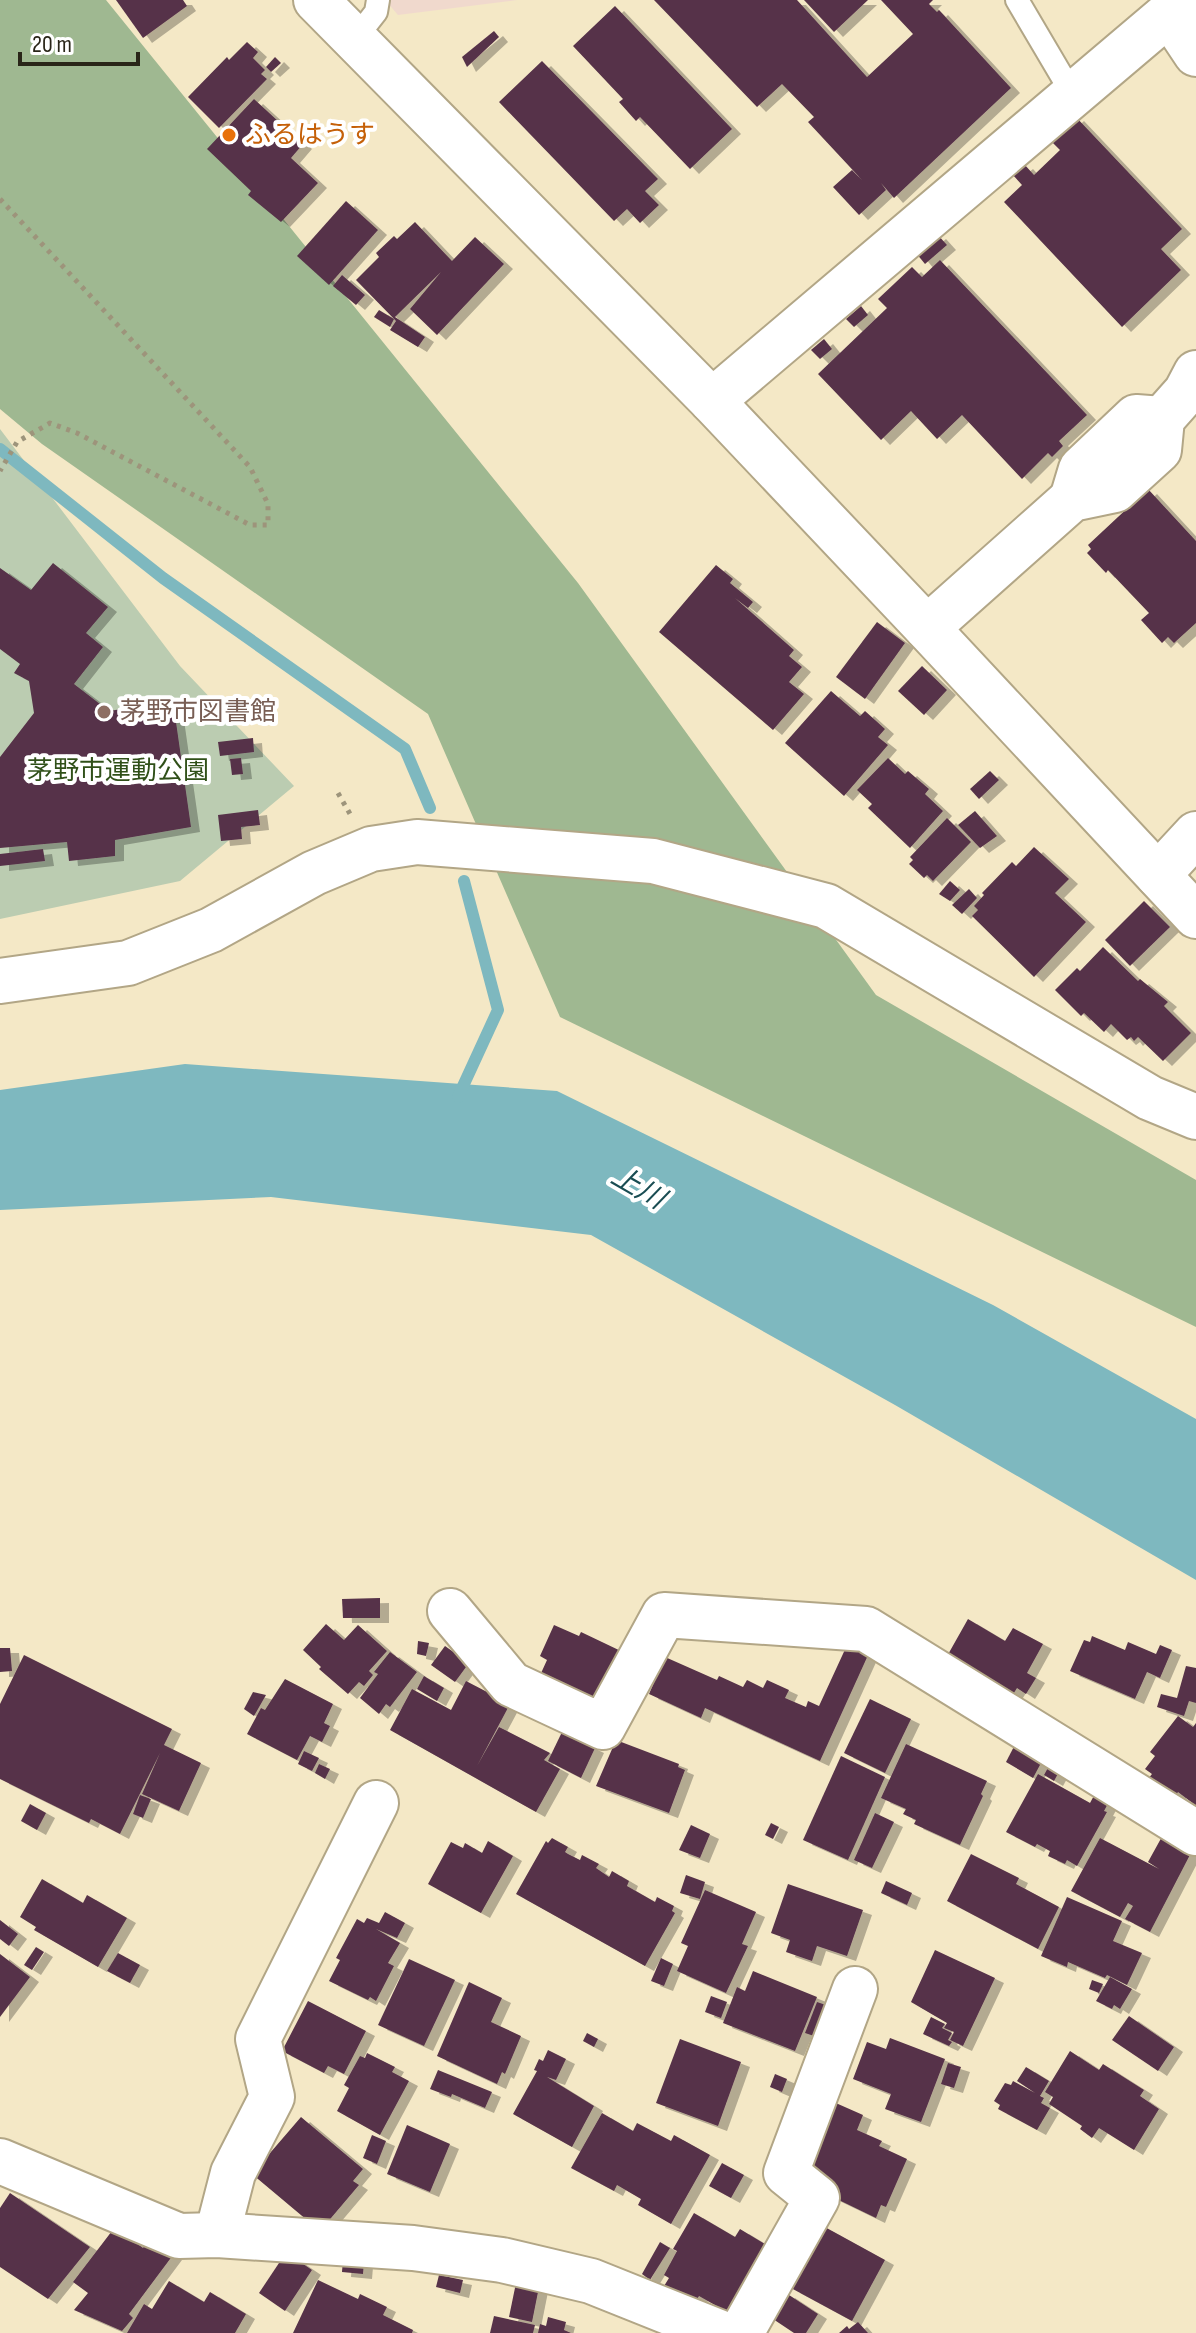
<svg xmlns="http://www.w3.org/2000/svg" width="1196" height="2333" font-family="'Sofia Sans Condensed','Noto Sans JP',sans-serif">
<style>
.education{fill:#f0d9cd}
.green{fill:#bbccb1}
.forest{fill:#9fb891}
.water{fill:#7eb8bf}
.lines{fill:none;stroke-linecap:round;stroke-linejoin:round}
.stream{stroke:#7eb8bf;stroke-width:12}
.building{fill:#563248;filter:url(#shadow)}
.service-casing{stroke:#b2a686;stroke-width:26}
.minor-casing{stroke:#b2a686;stroke-width:48}
.tertiary-casing{stroke:#b2a686;stroke-width:48}
.path{stroke:#9d947b;stroke-width:5;stroke-dasharray:4 6;stroke-linecap:butt}
.service{stroke:#fff;stroke-width:22}
.minor{stroke:#fff;stroke-width:44}
.tertiary{stroke:#fff;stroke-width:44}
.food-dot{fill:#e8710a;stroke:#fff;stroke-width:3}
.education-dot{fill:#8d6e63;stroke:#fff;stroke-width:3}
.labels{text-anchor:middle;dominant-baseline:central;stroke-width:8;stroke-linejoin:round;paint-order:stroke}
.food-label{font-size:26px;fill:#c56008;stroke:#fff;text-anchor:start}
.education-label{font-size:26px;fill:#785e54;stroke:#fff;text-anchor:start}
.park-label{font-size:26px;fill:#305019;stroke:#fff}
.water-label{font-size:28px;font-style:italic;fill:#1a4d53;stroke:#fff}
</style>
<defs>
<filter id="shadow"><feDropShadow dx="9" dy="5" stdDeviation="0" flood-color="#0004"/></filter>
</defs>
<rect width="100%" height="100%" fill="#f4e8c6"/>
<!-- education -->
<polygon class="education" points="385,0 517,0 398,15"/>
<!-- green -->
<polygon class="green" points="0,429 180,666 294,786 180,881 0,919"/>
<!-- forest -->
<polygon class="forest" points="0,0 106,0 578,583 876,995 1196,1180 1196,1327 560,1017 428,714 42,444 0,409"/>
<!-- water -->
<polygon class="water" points="185,1064 557,1091 993,1305 1196,1419 1196,1580 895,1405 591,1235 271,1197 0,1210 0,1090"/>
<g class="lines">
<!-- stream -->
<g class="stream">
<polyline points="0,449 163,578 405,749 430,808"/>
<polyline points="458,1097 498,1010 464,881"/>
</g>
</g>
<!-- building -->
<g class="building">
<polygon points="116,0 183,0 187,6 143,38"/>
<polygon points="654,0 797,0 867,77 913,34 881,0 933,0 929,4 937,12 939,10 1011,88 894,198 881,183 886,190 859,215 833,187 852,170 862,180 808,122 814,117 782,84 757,107"/>
<polygon points="804,0 868,0 834,32"/>
<polygon points="615,6 732,129 690,169 640,117 636,121 619,102 623,99 573,46"/>
<polygon points="494,31 499,37 467,67 462,57"/>
<polygon points="247,42 258,52 253,58 265,70 261,74 267,79 219,128 188,97 227,57 229,60"/>
<polygon points="275,57 281,63 271,72 266,67"/>
<polygon points="542,61 658,179 645,191 659,205 640,223 627,209 614,221 499,102"/>
<polygon points="254,99 303,144 291,158 318,183 281,222 248,195 251,191 207,149"/>
<polygon points="1075,116 1182,229 1161,249 1181,270 1122,327 1004,202 1022,185 1012,174 1024,164 1034,175 1060,150 1050,140"/>
<polygon points="346,201 378,230 329,285 297,256"/>
<polygon points="415,222 452,261 475,237 504,264 437,335 410,309 441,272 395,317 425,337 418,347 390,330 396,321 356,280 379,257 376,253 394,236 397,239"/>
<polygon points="937,234 947,245 925,264 916,253"/>
<polygon points="940,260 1087,415 1059,441 1063,446 1052,457 1048,453 1022,479 962,415 937,439 911,411 881,440 818,374 887,308 878,299 912,267 922,277"/>
<polygon points="342,275 365,295 356,305 333,286"/>
<polygon points="861,306 868,315 854,327 846,319"/>
<polygon points="379,310 394,319 390,327 374,317"/>
<polygon points="824,339 832,349 820,359 811,350"/>
<polygon points="1148,489 1196,541 1196,623 1174,643 1168,637 1162,643 1141,620 1149,613 1108,570 1106,573 1087,553 1091,549 1088,545"/>
<polygon points="53,563 108,607 86,633 103,647 74,684 109,711 173,701 191,827 115,840 115,856 69,861 67,842 0,848 0,757 34,713 29,681 14,673 20,664 0,649 0,568 31,590"/>
<polygon points="716,565 733,579 730,583 753,602 748,608 735,598 794,650 789,656 802,667 789,682 804,694 773,730 659,632"/>
<polygon points="877,622 905,643 865,699 836,677"/>
<polygon points="922,666 947,690 924,715 898,691"/>
<polygon points="831,691 860,716 865,711 885,729 878,737 888,745 844,796 785,743"/>
<polygon points="253,738 254,752 220,756 218,742"/>
<polygon points="241,758 243,774 232,775 230,759"/>
<polygon points="888,758 905,774 908,771 929,789 925,794 943,811 910,848 868,808 872,804 857,790"/>
<polygon points="990,771 999,780 979,799 970,789"/>
<polygon points="258,810 260,825 241,827 242,839 221,841 218,815"/>
<polygon points="975,811 997,836 980,848 958,825"/>
<polygon points="947,818 971,842 933,881 927,875 924,878 909,864 913,860 910,857"/>
<polygon points="1034,847 1069,879 1055,893 1086,922 1034,977 972,916 978,910 974,906 984,895 982,893 1012,862 1016,866"/>
<polygon points="43,849 45,861 0,866 0,854"/>
<polygon points="950,881 960,890 950,901 939,894"/>
<polygon points="969,889 977,898 962,914 952,905"/>
<polygon points="1144,901 1170,927 1130,966 1105,940"/>
<polygon points="1103,947 1138,981 1140,979 1168,1002 1164,1006 1191,1033 1163,1061 1138,1037 1134,1041 1131,1037 1127,1040 1111,1024 1104,1032 1084,1013 1081,1016 1055,990 1077,968 1080,971"/>
<polygon points="380,1598 380,1618 343,1618 342,1599"/>
<polygon points="968,1619 1005,1641 1013,1628 1043,1644 1027,1673 1036,1678 1026,1694 1017,1688 1012,1696 946,1658"/>
<polygon points="326,1624 344,1640 358,1625 387,1651 369,1671 373,1675 364,1686 359,1682 348,1694 319,1669 321,1667 303,1650"/>
<polygon points="554,1625 579,1636 581,1632 625,1653 598,1707 537,1682 547,1660 540,1656"/>
<polygon points="1092,1636 1125,1650 1128,1642 1156,1654 1160,1645 1172,1650 1160,1678 1147,1672 1135,1699 1070,1671 1084,1640 1090,1642"/>
<polygon points="418,1641 429,1643 426,1656 417,1654"/>
<polygon points="848,1643 869,1653 820,1761 705,1708 701,1718 649,1694 665,1657 717,1680 719,1676 743,1687 747,1680 763,1688 767,1680 789,1690 785,1698 806,1707 808,1701 819,1706"/>
<polygon points="445,1646 469,1663 455,1682 431,1665"/>
<polygon points="0,1648 10,1648 12,1671 0,1672"/>
<polygon points="390,1652 417,1672 390,1707 386,1704 379,1714 360,1698 378,1674 374,1672"/>
<polygon points="24,1655 172,1729 164,1745 201,1763 179,1811 142,1794 160,1753 120,1834 91,1819 89,1823 0,1779 0,1704"/>
<polygon points="1186,1666 1196,1668 1196,1703 1189,1701 1184,1716 1157,1707 1161,1694 1177,1698"/>
<polygon points="424,1676 444,1688 437,1701 417,1689"/>
<polygon points="285,1679 333,1704 324,1723 330,1726 322,1742 310,1736 297,1760 247,1734 261,1708 265,1710"/>
<polygon points="466,1681 510,1704 477,1766 499,1727 550,1753 544,1760 560,1769 536,1812 390,1730 412,1689 451,1710"/>
<polygon points="253,1692 266,1695 254,1716 244,1709"/>
<polygon points="870,1699 911,1719 885,1773 844,1753"/>
<polygon points="1178,1716 1193,1727 1196,1723 1196,1817 1195,1805 1178,1792 1174,1798 1148,1779 1152,1774 1145,1769 1155,1756 1150,1752"/>
<polygon points="562,1732 595,1748 581,1778 548,1761"/>
<polygon points="1020,1735 1048,1750 1033,1778 1006,1762"/>
<polygon points="616,1740 679,1764 678,1767 685,1770 669,1813 596,1786"/>
<polygon points="906,1744 987,1781 981,1794 983,1796 960,1845 914,1824 916,1820 903,1814 906,1809 881,1798"/>
<polygon points="304,1751 319,1758 312,1771 298,1764"/>
<polygon points="1055,1755 1065,1761 1054,1781 1044,1775"/>
<polygon points="841,1756 885,1777 848,1860 803,1840"/>
<polygon points="319,1764 330,1769 325,1779 315,1773"/>
<polygon points="1038,1774 1090,1803 1097,1790 1111,1798 1104,1811 1107,1812 1077,1866 1067,1860 1065,1864 1048,1856 1050,1851 1037,1844 1035,1847 1006,1832"/>
<polygon points="140,1795 151,1799 143,1818 133,1814"/>
<polygon points="30,1804 46,1813 37,1830 21,1821"/>
<polygon points="875,1813 894,1822 872,1868 854,1860"/>
<polygon points="771,1823 779,1827 773,1839 765,1835"/>
<polygon points="691,1825 710,1834 700,1858 679,1850"/>
<polygon points="1164,1833 1193,1849 1150,1932 1125,1919 1133,1906 1128,1903 1120,1917 1071,1891 1100,1838 1159,1869 1148,1862"/>
<polygon points="552,1838 568,1847 565,1852 568,1854 580,1860 582,1855 599,1864 596,1868 609,1877 612,1871 629,1881 627,1886 655,1902 657,1897 674,1906 672,1911 675,1913 645,1966 516,1894 546,1841 548,1843"/>
<polygon points="488,1841 513,1856 481,1913 428,1884 451,1842 463,1848 465,1843 482,1853"/>
<polygon points="971,1854 1019,1878 1016,1884 1059,1907 1038,1949 947,1901"/>
<polygon points="686,1875 705,1882 700,1899 680,1893"/>
<polygon points="42,1879 83,1903 87,1895 127,1918 98,1967 34,1930 36,1927 20,1917"/>
<polygon points="886,1881 912,1893 907,1905 881,1893"/>
<polygon points="788,1884 863,1910 847,1956 817,1946 812,1961 786,1952 790,1940 771,1933"/>
<polygon points="705,1890 756,1912 742,1944 748,1946 726,1993 677,1971 688,1946 681,1943"/>
<polygon points="1067,1897 1122,1921 1113,1941 1142,1953 1127,1985 1107,1975 1105,1978 1068,1962 1067,1967 1041,1956"/>
<polygon points="385,1912 405,1923 397,1938 376,1929 400,1943 388,1963 394,1966 376,2001 370,1997 368,2000 329,1981 340,1960 336,1958 357,1919 364,1923 367,1918 379,1923"/>
<polygon points="0,1920 18,1934 9,1946 0,1939"/>
<polygon points="36,1947 44,1952 32,1970 24,1965"/>
<polygon points="935,1950 995,1978 963,2046 950,2040 954,2032 944,2028 947,2023 911,2002"/>
<polygon points="118,1953 140,1965 130,1983 107,1971"/>
<polygon points="0,1954 30,1977 0,2017"/>
<polygon points="661,1958 673,1964 664,1986 651,1981"/>
<polygon points="409,1959 455,1980 424,2046 378,2025"/>
<polygon points="753,1971 817,1997 795,2051 723,2023 737,1987 745,1991"/>
<polygon points="1110,1977 1132,1989 1120,2009 1114,2005 1112,2009 1096,2001"/>
<polygon points="1092,1980 1103,1984 1099,1993 1089,1989"/>
<polygon points="469,1982 502,1998 491,2022 521,2036 505,2074 502,2072 497,2084 437,2056"/>
<polygon points="711,1996 727,2002 721,2018 705,2012"/>
<polygon points="308,2001 366,2031 344,2074 328,2066 324,2073 282,2051"/>
<polygon points="817,2002 835,2008 823,2039 805,2033"/>
<polygon points="1129,2016 1174,2047 1158,2071 1112,2040"/>
<polygon points="931,2017 945,2024 942,2028 952,2033 948,2040 952,2042 949,2046 923,2034"/>
<polygon points="587,2033 598,2039 594,2047 583,2041"/>
<polygon points="890,2038 945,2059 921,2122 885,2109 891,2094 853,2079 867,2042 886,2049"/>
<polygon points="680,2039 741,2062 718,2126 656,2103"/>
<polygon points="548,2050 566,2059 556,2080 547,2077 594,2106 572,2147 513,2114 537,2071 534,2070 539,2059 543,2061"/>
<polygon points="1070,2051 1099,2070 1103,2064 1144,2090 1140,2096 1159,2109 1134,2150 1099,2128 1092,2138 1080,2129 1082,2126 1049,2104 1053,2097 1045,2092"/>
<polygon points="367,2053 395,2067 392,2072 409,2081 380,2135 337,2111 349,2088 344,2085 360,2056 365,2058"/>
<polygon points="948,2063 961,2067 954,2088 941,2084"/>
<polygon points="1026,2067 1049,2081 1040,2096 1044,2098 1041,2103 1050,2108 1037,2130 998,2109 1000,2105 994,2101 1005,2083 1011,2085 1013,2081 1035,2093 1017,2081"/>
<polygon points="438,2070 492,2092 485,2108 452,2094 451,2097 430,2089"/>
<polygon points="775,2074 787,2079 782,2092 770,2087"/>
<polygon points="829,2100 863,2115 857,2130 882,2141 879,2146 907,2159 886,2207 881,2205 876,2218 816,2189 803,2173"/>
<polygon points="602,2113 633,2131 637,2123 671,2141 674,2135 710,2155 671,2224 638,2205 641,2199 617,2185 614,2191 571,2168"/>
<polygon points="301,2117 363,2169 353,2181 359,2185 320,2231 252,2174"/>
<polygon points="407,2125 450,2144 430,2192 387,2174"/>
<polygon points="372,2135 386,2141 377,2164 363,2158"/>
<polygon points="722,2163 744,2175 731,2198 709,2186"/>
<polygon points="10,2193 90,2247 48,2299 0,2267 0,2208"/>
<polygon points="694,2213 735,2237 740,2229 773,2249 729,2313 699,2296 691,2309 661,2291 669,2278 664,2275 677,2251 673,2249"/>
<polygon points="823,2226 885,2260 852,2321 791,2288"/>
<polygon points="115,2227 143,2248 150,2238 173,2255 129,2314 133,2318 122,2331 74,2310 88,2293 73,2282"/>
<polygon points="660,2242 670,2248 650,2280 642,2274"/>
<polygon points="283,2257 293,2257 312,2270 285,2311 259,2293"/>
<polygon points="343,2259 364,2262 363,2274 342,2272"/>
<polygon points="439,2275 463,2280 460,2293 436,2287"/>
<polygon points="318,2280 358,2299 360,2294 387,2307 383,2315 413,2330 412,2333 293,2333"/>
<polygon points="169,2281 204,2302 210,2292 246,2314 235,2333 127,2333 144,2304 152,2309"/>
<polygon points="516,2283 539,2287 532,2322 509,2317"/>
<polygon points="786,2293 818,2314 806,2333 794,2333 770,2317"/>
<polygon points="494,2316 535,2325 533,2333 490,2333"/>
<polygon points="548,2317 566,2322 564,2330 571,2333 538,2333 540,2324 546,2326"/>
<polygon points="858,2322 868,2333 839,2333 847,2326 849,2329"/>
</g>
<g class="lines">
<!-- service casing -->
<g class="service-casing">
<g id="service">
<polyline points="1017,0 1073,95"/>
<polyline points="354,40 376,12 378,0"/>
</g>
</g>
<!-- minor casing -->
<g class="minor-casing">
<g id="minor">
<polyline points="1170,15 1196,54"/>
<polyline points="712,401 1185,0"/>
<polyline points="1072,499 1081,469 1136,417 1162,419"/>
<polyline points="927,628 1072,499 1115,490 1159,450 1162,419 1186,392 1196,373"/>
<polyline points="1158,875 1196,834"/>
<polyline points="0,981 128,963 211,930 314,873 371,849 417,842 653,861 826,906 1150,1098 1196,1117"/>
<polyline points="450,1611 511,1684 603,1727 664,1615 866,1629 1196,1833"/>
<polyline points="0,2161 179,2236 217,2235 413,2248 502,2260 591,2281 721,2333"/>
<polyline points="217,2235 233,2173 272,2097 258,2039 376,1803"/>
<polyline points="741,2333 817,2198 786,2173 855,1989"/>
</g>
</g>
<!-- tertiary casing -->
<g class="tertiary-casing">
<polyline id="tertiary" points="316,0 712,401 927,628 1196,916"/>
</g>
<!-- path -->
<g class="path">
<polyline points="0,199 250,467 268,504 268,525 250,525 77,433 50,423 17,442 0,471"/>
<polyline points="338,793 350,814"/>
</g>
<!-- service -->
<use href="#service" class="service"/>
<!-- minor -->
<use href="#minor" class="minor"/>
<!-- tertiary -->
<use href="#tertiary" class="tertiary"/>
</g>
<!-- markers -->
<circle class="food-dot" cx="229" cy="135" r="8"/>
<circle class="education-dot" cx="104" cy="712" r="8"/>
<g class="labels">
<!-- food labels -->
<g class="food-label">
<text x="245" y="135">ふるはうす</text>
</g>
<!-- education labels -->
<g class="education-label">
<text x="120" y="712">茅野市図書館</text>
</g>
<!-- park labels -->
<g class="park-label">
<text x="118" y="771">茅野市運動公園</text>
</g>
<!-- water labels -->
<g class="water-label">
<text transform="translate(638 1188) rotate(30)">上川</text>
</g>
</g>
<!-- scale -->
<path d="M20 52v12h118v-12" fill="none" stroke="#292518" stroke-width="4"/>
<text x="32" y="52" font-size="24" fill="#292518" stroke="#ffffff" stroke-width="6" paint-order="stroke">20 m</text>
</svg>
